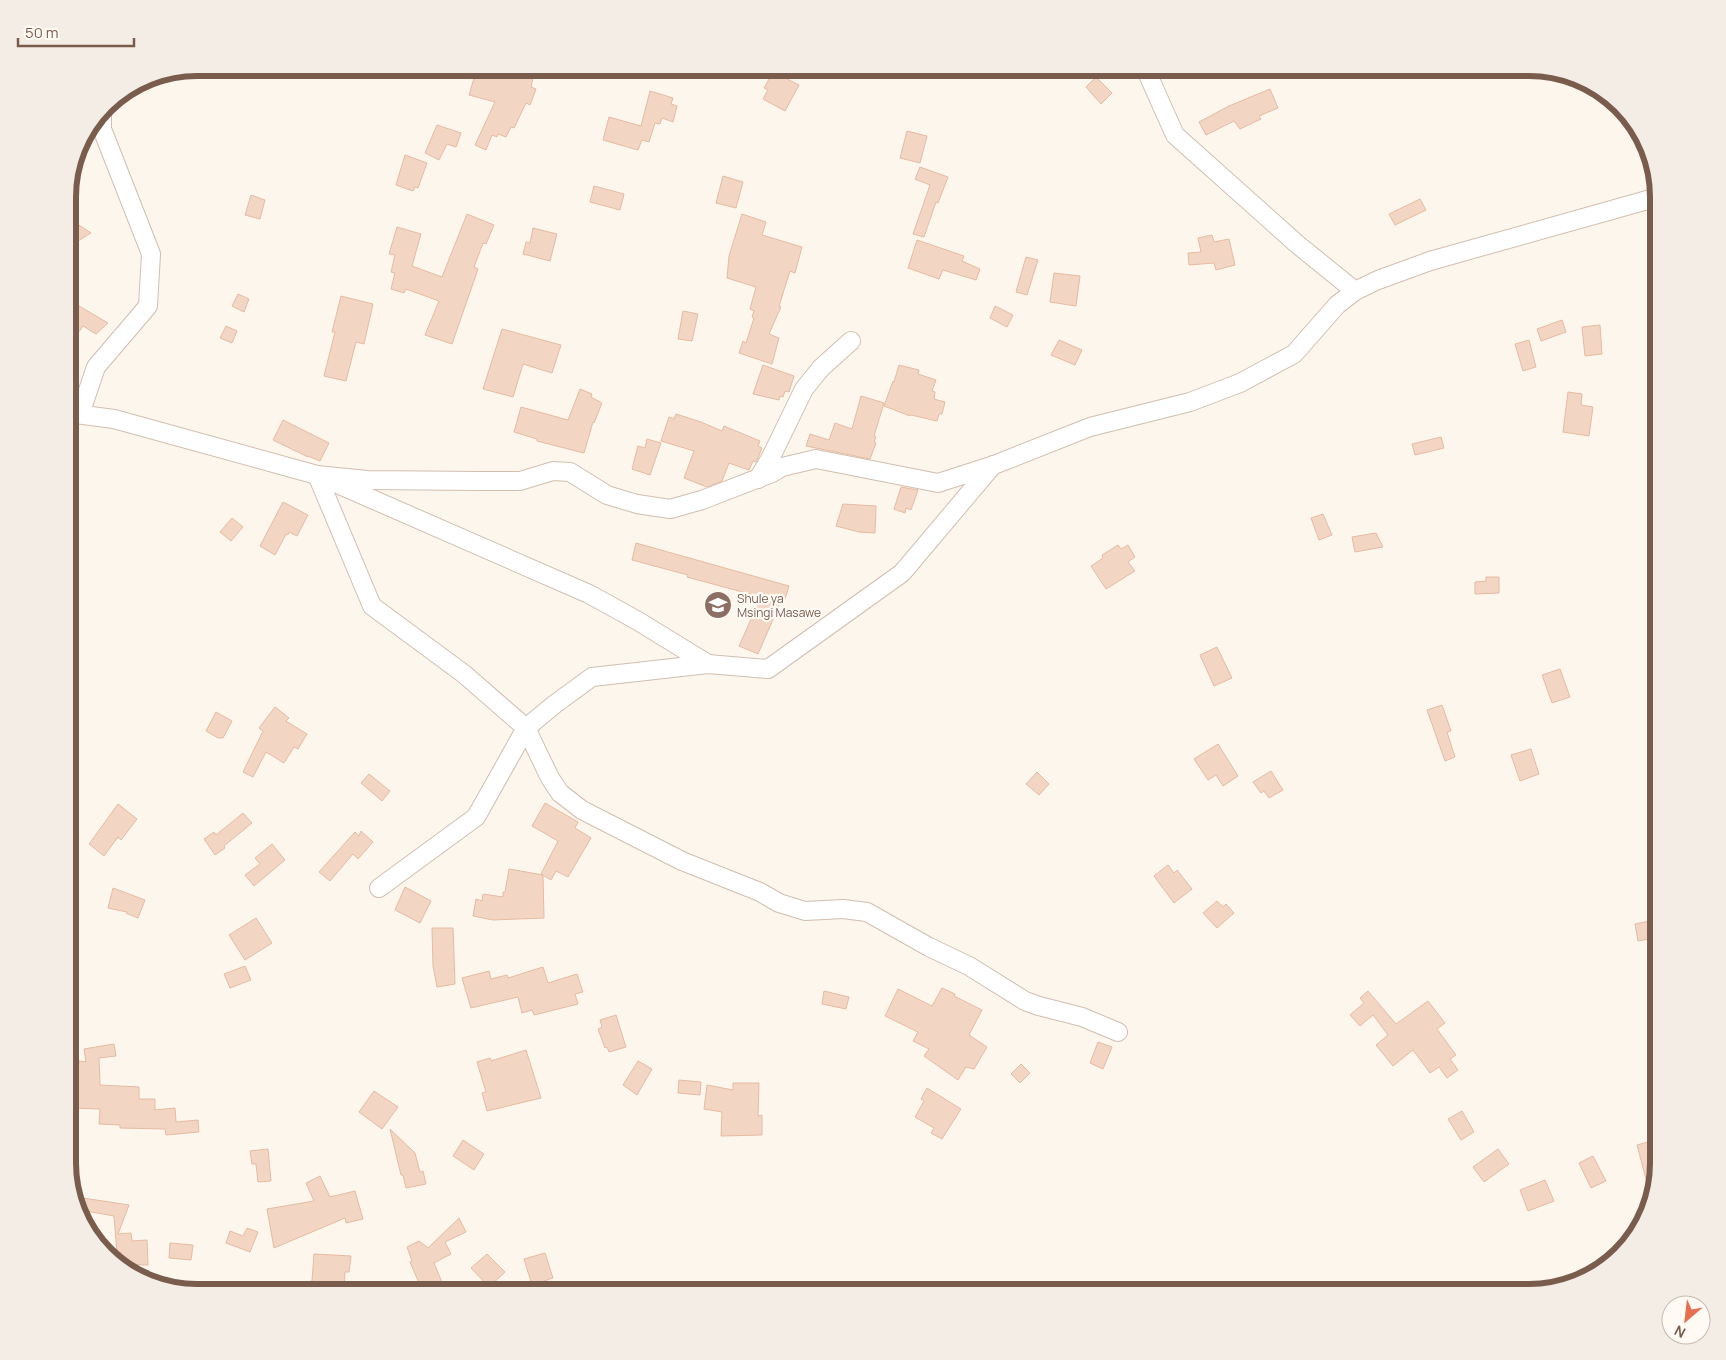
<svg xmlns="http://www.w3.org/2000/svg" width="1726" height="1360" font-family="Manrope,sans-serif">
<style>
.building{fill:#f3d5c3;stroke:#e6bba3}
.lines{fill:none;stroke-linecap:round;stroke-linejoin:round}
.minor-casing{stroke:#d1beb0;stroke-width:20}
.minor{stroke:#fff;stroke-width:18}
.labels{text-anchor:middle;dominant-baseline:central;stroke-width:4.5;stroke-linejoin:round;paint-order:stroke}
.education-label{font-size:12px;fill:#785e54;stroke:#fffaf3;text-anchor:start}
.rim{fill:none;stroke:#7a5c4d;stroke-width:6}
</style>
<rect width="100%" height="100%" fill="#fdf6ec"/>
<!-- building -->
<g class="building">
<polygon points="477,68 535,68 531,87 536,89 530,105 526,103 514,128 511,127 506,137 498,134 497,137 492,135 486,150 475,145 495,102 469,95"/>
<polygon points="773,72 799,85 785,111 763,99 768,90 764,88"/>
<polygon points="1096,77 1112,93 1101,104 1086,87"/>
<polygon points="1270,89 1278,108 1259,116 1261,119 1240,129 1234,121 1206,135 1199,122 1229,106"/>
<polygon points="650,91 673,98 671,104 677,106 673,122 662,118 660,124 655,123 649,142 642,140 638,150 603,140 609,117 641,126"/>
<polygon points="437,125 461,133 456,147 447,144 439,160 425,153"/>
<polygon points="907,131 927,136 920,163 900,158"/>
<polygon points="405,155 427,163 418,188 415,187 413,191 396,185"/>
<polygon points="920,167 948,177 938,203 936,202 924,237 913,234 930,185 915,179"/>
<polygon points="723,176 743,182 736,208 716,203"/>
<polygon points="594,186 624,194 620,210 590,202"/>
<polygon points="251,195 265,200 260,219 245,215"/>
<polygon points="1420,199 1426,210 1395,225 1389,214"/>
<polygon points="467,214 494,225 486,244 483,243 474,267 478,269 452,344 425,335 439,301 406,289 404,293 391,289 395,273 391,272 395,255 389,254 397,227 421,234 412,266 442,277"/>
<polygon points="742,214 766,222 762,235 802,247 795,273 790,271 779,306 781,307 769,334 779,338 772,364 739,353 743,341 746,343 754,318 752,317 754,311 750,309 756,287 727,278 729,256"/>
<polygon points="68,218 91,233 78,241 68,235"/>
<polygon points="533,228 557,234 550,261 523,254 526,242 530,243"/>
<polygon points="1212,235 1214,242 1229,239 1235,265 1216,270 1214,263 1189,265 1188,253 1201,252 1198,238"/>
<polygon points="917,240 964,256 962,261 980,269 976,280 943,270 939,279 908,268"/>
<polygon points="1026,257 1038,260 1027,295 1016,292"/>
<polygon points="1054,273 1080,276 1076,306 1050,302"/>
<polygon points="238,294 249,299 244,312 232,306"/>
<polygon points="341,296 373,304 364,344 356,342 346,381 324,376 335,332 332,332"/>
<polygon points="74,303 108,323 96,334 83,326 68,347 68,312"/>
<polygon points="995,306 1013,315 1007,327 990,318"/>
<polygon points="683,311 698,314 692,341 678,339"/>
<polygon points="1562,320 1566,332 1541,341 1537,329"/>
<polygon points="1600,325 1602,354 1585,356 1582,327"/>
<polygon points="226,326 237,331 232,343 220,338"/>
<polygon points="502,329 561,345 552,373 523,364 513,397 483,389"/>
<polygon points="1059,340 1082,350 1075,365 1051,355"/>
<polygon points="1529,340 1536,367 1523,371 1515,344"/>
<polygon points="763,365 794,376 789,392 785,391 783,397 780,396 779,400 753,394"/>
<polygon points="899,365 919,370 918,374 936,380 932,391 935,392 934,399 945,402 942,414 939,414 937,421 911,415 910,416 884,406 893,381 894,382"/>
<polygon points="580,389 592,394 591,397 602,403 594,423 593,422 584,453 537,441 537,439 514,432 521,407 568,420"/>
<polygon points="1568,392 1582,394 1581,405 1593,407 1589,436 1563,432"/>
<polygon points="861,396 884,403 874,436 876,437 874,442 876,443 870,459 806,446 810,434 829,440 835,423 852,429"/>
<polygon points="676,414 701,422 722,431 724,426 760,441 758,446 762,448 758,458 756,462 753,461 749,470 729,463 722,481 707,487 684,478 694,451 661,441 669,417 674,419"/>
<polygon points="283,420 329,443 320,461 308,456 308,457 273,440"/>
<polygon points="1441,437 1444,448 1415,455 1412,444"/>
<polygon points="647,439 661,443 650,475 632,469 638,446 645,448"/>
<polygon points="901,487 918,490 911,510 906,508 905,513 894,509"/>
<polygon points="283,502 308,515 297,536 289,532 288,535 286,534 275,555 260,546"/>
<polygon points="843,504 876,506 875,533 859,532 836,526"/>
<polygon points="1323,514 1332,535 1319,540 1311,518"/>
<polygon points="232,518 243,527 231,541 220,532"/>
<polygon points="1376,533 1383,547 1355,552 1352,537"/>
<polygon points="636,543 789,586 784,602 781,601 758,654 739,646 761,597 687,577 688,575 632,560"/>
<polygon points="1118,545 1121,549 1128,545 1135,557 1128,562 1135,571 1106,589 1091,566 1103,558 1102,555"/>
<polygon points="1486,577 1499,577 1499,593 1475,594 1475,582 1486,581"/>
<polygon points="1217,647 1232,678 1214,686 1200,655"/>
<polygon points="1560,669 1570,697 1552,703 1542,675"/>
<polygon points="1442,705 1451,731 1447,732 1455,757 1445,761 1427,710"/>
<polygon points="275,707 289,718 286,721 307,734 298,749 294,747 284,763 266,752 253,777 243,772 263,731 259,728"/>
<polygon points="216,712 232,721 223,738 218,738 206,731"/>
<polygon points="1218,744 1238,776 1223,786 1216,775 1208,780 1194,759"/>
<polygon points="1531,749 1539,774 1520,781 1511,755"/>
<polygon points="1271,771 1283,790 1269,798 1264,791 1261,793 1253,782"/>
<polygon points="1037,772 1049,784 1039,795 1026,784"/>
<polygon points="369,774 390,791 382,801 361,783"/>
<polygon points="545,803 578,822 575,828 591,838 568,877 556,871 551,880 541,874 558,841 532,826"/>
<polygon points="118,804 137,819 121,840 118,837 104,856 89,844"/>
<polygon points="243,813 252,823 224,846 225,848 215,855 204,839 214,832 216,835"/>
<polygon points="361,831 373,842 358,859 353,854 330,881 319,872 355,832 359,836"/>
<polygon points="272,844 285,860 254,886 245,875 260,864 255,858"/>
<polygon points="1168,865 1174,873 1177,870 1192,889 1174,903 1154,876"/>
<polygon points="509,869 543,875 544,918 493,920 473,916 476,899 482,901 483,894 503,897 503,892 505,892"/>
<polygon points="405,887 431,901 420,923 395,910"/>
<polygon points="113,888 145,900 138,918 126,913 127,912 108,908"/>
<polygon points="1217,901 1223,907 1226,904 1234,913 1217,928 1203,913"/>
<polygon points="256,918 272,943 245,960 229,935"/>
<polygon points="1650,921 1653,938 1638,941 1635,924"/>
<polygon points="432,928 453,928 455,984 437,987 433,966"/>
<polygon points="245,966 251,980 230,988 224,974"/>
<polygon points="543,967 548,983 577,974 583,992 575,994 578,1004 534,1015 532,1010 522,1013 518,997 471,1008 462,978 489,971 491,979 507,975 508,978"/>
<polygon points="942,988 955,994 954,996 982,1010 969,1035 987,1047 974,1069 966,1067 958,1080 924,1056 929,1049 913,1041 918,1032 885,1016 898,989 932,1006"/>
<polygon points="824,991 849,997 846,1009 822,1004"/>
<polygon points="1368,991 1396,1024 1428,1001 1445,1023 1437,1029 1456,1055 1450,1059 1458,1070 1447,1078 1439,1067 1430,1073 1413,1050 1393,1066 1376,1045 1388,1035 1373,1015 1360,1026 1350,1015 1364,1003 1360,998"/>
<polygon points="616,1015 626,1047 609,1052 607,1047 605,1048 598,1029 602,1027 600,1020"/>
<polygon points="1098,1042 1112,1047 1103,1069 1090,1063"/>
<polygon points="114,1044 116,1056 99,1058 100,1085 139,1087 139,1099 155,1099 155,1110 175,1108 176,1122 198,1120 199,1132 166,1135 165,1129 120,1128 120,1125 99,1124 100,1109 73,1108 73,1084 77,1084 79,1061 86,1062 84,1049"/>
<polygon points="526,1050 541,1098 487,1111 482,1093 486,1092 477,1062 490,1058 491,1061"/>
<polygon points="638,1061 652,1069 637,1095 623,1085"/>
<polygon points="1021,1064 1030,1073 1020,1083 1011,1074"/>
<polygon points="679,1080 701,1082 700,1095 678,1093"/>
<polygon points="733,1083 759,1083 758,1116 762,1115 762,1135 721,1136 722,1112 704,1109 707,1085 733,1090"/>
<polygon points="927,1088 961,1109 942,1139 931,1133 934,1128 915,1117 924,1101 921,1099"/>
<polygon points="374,1091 398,1107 382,1129 359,1112"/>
<polygon points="1462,1111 1474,1132 1461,1140 1448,1119"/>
<polygon points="390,1129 415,1153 420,1172 423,1171 426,1184 406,1188 403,1175 401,1175"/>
<polygon points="1658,1139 1658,1152 1653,1153 1658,1168 1656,1176 1646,1179 1637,1145"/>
<polygon points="463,1140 484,1154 474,1170 453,1156"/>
<polygon points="268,1149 271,1181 258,1182 256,1164 252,1164 250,1151"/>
<polygon points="1498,1149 1509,1164 1484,1182 1473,1167"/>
<polygon points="1593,1156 1606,1181 1591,1188 1579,1163"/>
<polygon points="320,1176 330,1197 355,1191 363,1219 346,1223 345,1218 274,1248 267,1209 314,1201 306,1183"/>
<polygon points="1545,1180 1554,1201 1528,1211 1520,1190"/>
<polygon points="83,1198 129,1205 118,1234 131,1233 132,1241 147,1240 148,1265 122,1264 121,1252 117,1253 114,1216 81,1210"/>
<polygon points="459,1218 466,1232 445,1242 451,1254 434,1263 446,1292 423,1292 410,1262 412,1261 407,1247 419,1241 428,1248"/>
<polygon points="247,1228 258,1232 250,1252 226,1243 230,1231 243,1236"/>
<polygon points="170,1243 193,1245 191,1260 169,1258"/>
<polygon points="545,1253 553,1278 532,1285 524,1259"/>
<polygon points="314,1254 351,1256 349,1272 345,1272 344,1292 282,1292 282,1286 312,1281"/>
<polygon points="487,1254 505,1272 489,1287 471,1268"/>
</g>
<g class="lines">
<!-- minor casing -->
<g class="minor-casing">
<g id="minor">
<polyline points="1145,68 1175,135 1297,244 1355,291"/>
<polyline points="1606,95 1618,104"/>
<polyline points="68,413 114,419 317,475 589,594 638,621 708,664"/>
<polyline points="80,414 96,367 148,306 151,254 102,129 102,112"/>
<polyline points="758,479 771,457 804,389 821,368 851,341"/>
<polyline points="379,888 476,817 526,728 555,704 592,677 708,664 768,669 902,573 993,465"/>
<polyline points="1118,1032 1082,1017 1039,1006 1025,1001 969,966 929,947 867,912 843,909 805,911 779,903 760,892 682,861 582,810 560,793 550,778 526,728 464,674 372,606 317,475 367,480 481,481 520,481 553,471 570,472 607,495 637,504 670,509 702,500 772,473 782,467 816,459 938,483 994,465 1090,427 1190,402 1240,383 1294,354 1337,305 1355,291 1378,280 1430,261 1658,197"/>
</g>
</g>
<!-- minor -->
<use href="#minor" class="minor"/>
</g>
<!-- icons -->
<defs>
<g id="school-disc" transform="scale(1.4375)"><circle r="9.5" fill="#8d6e63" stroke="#fffaf3"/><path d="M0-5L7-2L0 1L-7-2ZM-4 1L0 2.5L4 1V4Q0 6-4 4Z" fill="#fff"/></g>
</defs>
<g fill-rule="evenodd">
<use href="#school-disc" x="718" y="605"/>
</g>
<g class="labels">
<!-- education labels -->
<g class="education-label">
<text x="737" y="598">Shule ya<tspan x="737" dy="14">Msingi Masawe</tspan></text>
</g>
</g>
<!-- crop -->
<path d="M0 0H1726V1360H0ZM197 76H1529A121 121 0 0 1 1650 197V1163A121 121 0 0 1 1529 1284H197A121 121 0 0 1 76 1163V197A121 121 0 0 1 197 76Z" fill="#f4ede6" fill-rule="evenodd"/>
<path class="rim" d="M197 76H1529A121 121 0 0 1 1650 197V1163A121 121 0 0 1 1529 1284H197A121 121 0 0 1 76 1163V197A121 121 0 0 1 197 76Z"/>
<!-- north arrow -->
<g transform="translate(1686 1320) rotate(208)"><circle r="24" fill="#fffaf3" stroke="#cabbb1"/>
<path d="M0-4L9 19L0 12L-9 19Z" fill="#e76f51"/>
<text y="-8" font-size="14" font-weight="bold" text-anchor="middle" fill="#7a5c4d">N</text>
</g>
<!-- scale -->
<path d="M18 38v8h116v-8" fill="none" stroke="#7a5c4d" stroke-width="2.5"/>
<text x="25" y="38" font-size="15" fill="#7a5c4d" stroke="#fffaf3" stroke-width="4" paint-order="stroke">50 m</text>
</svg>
